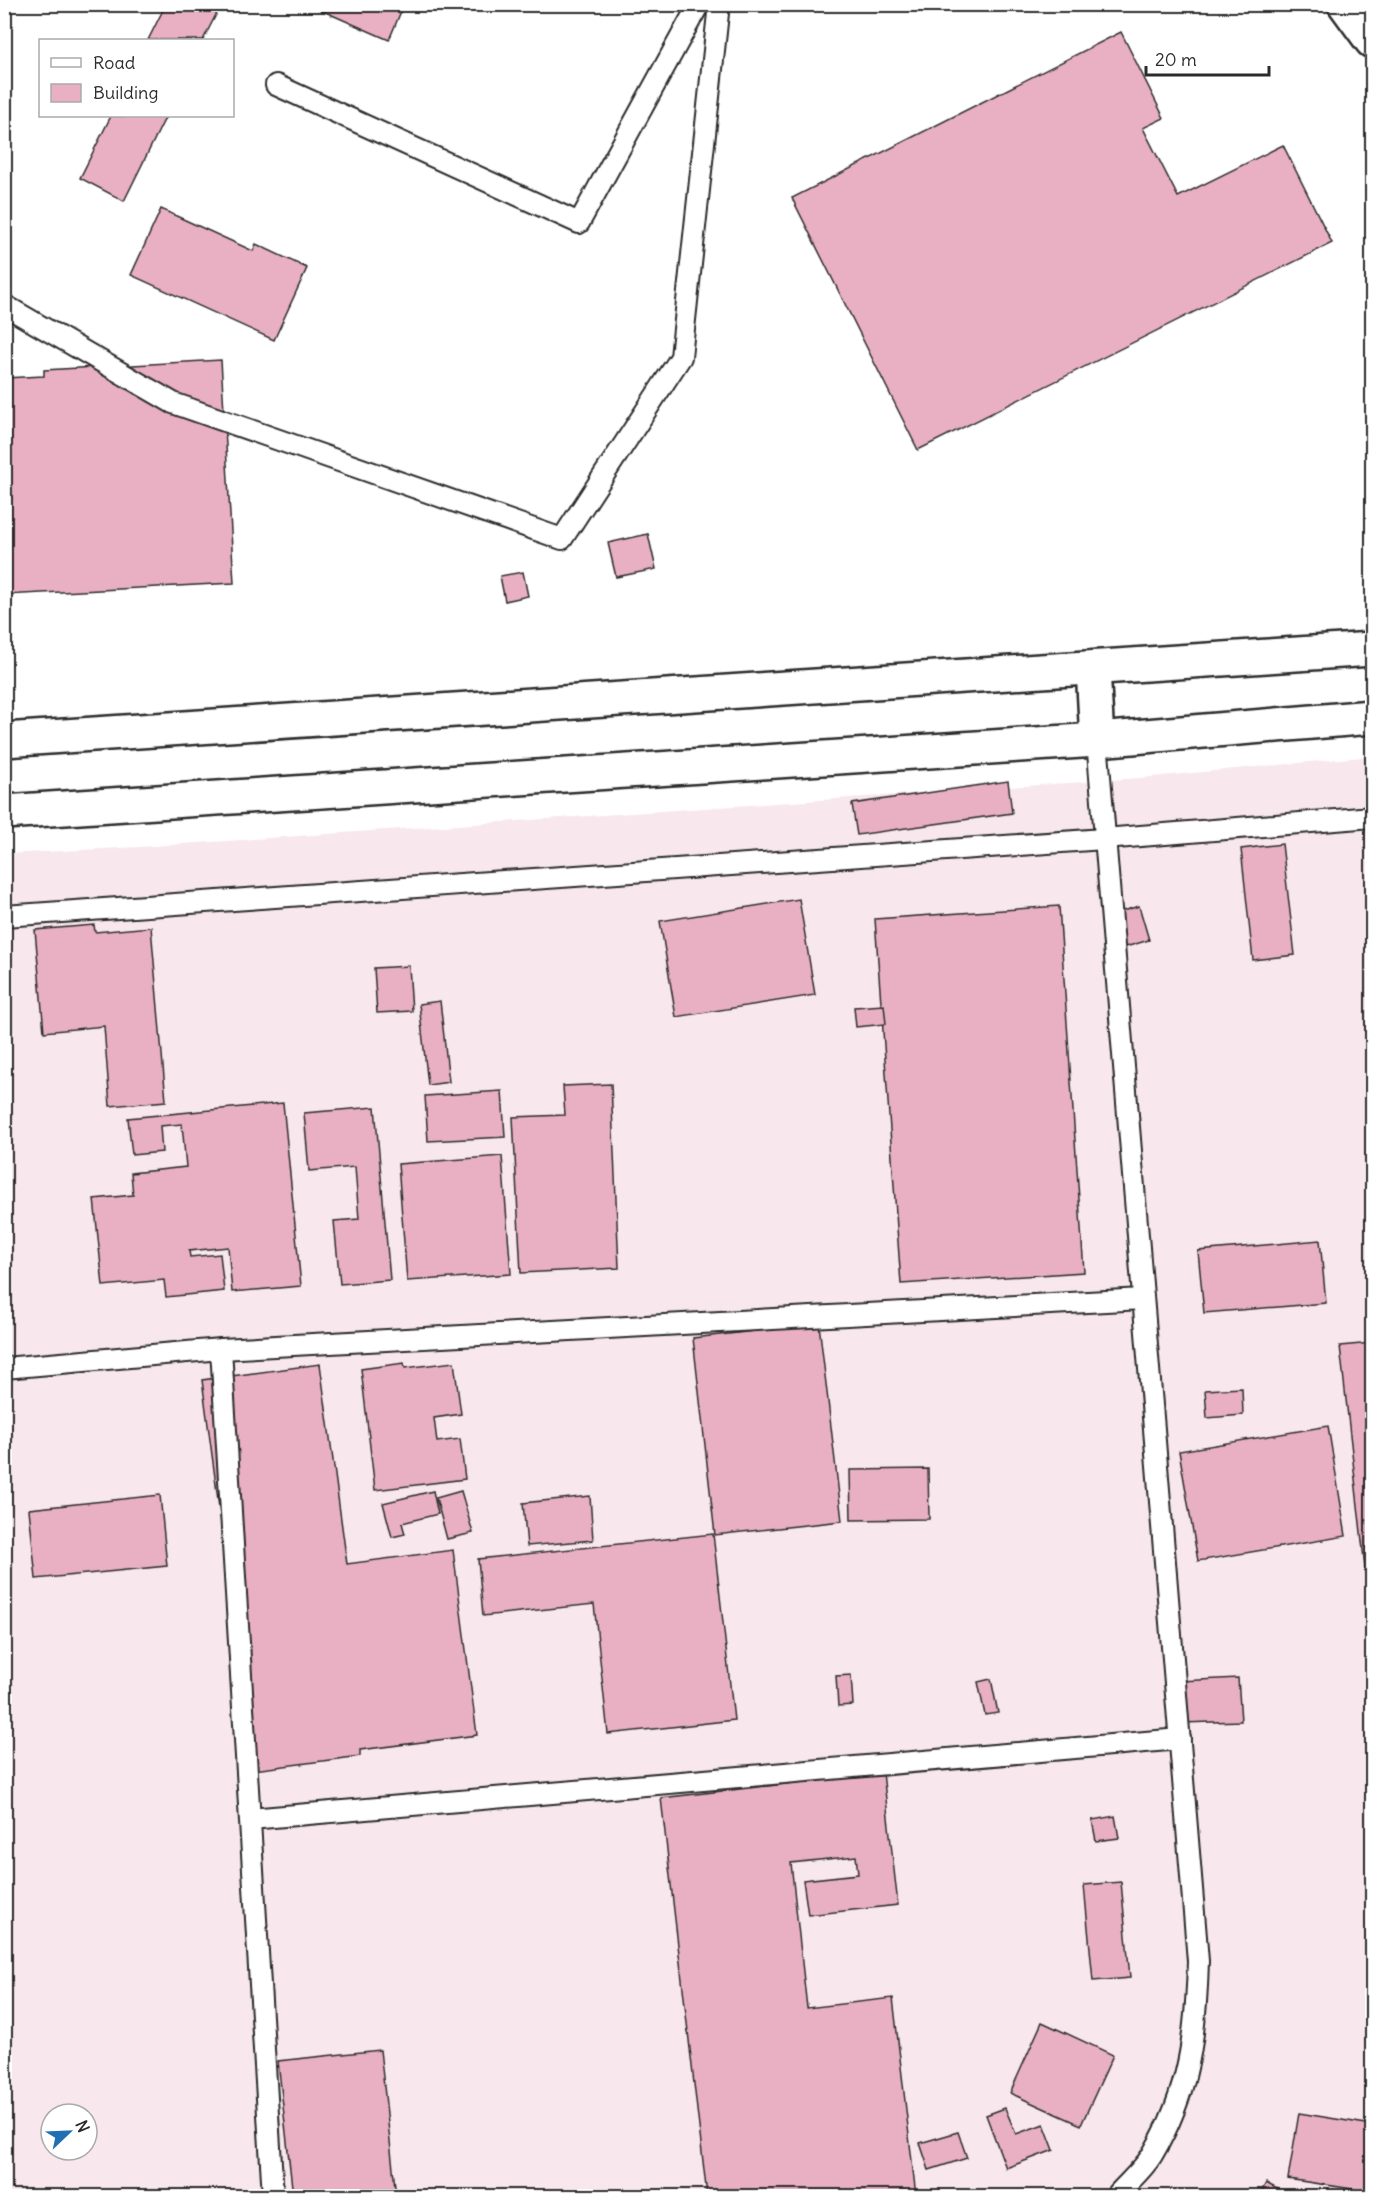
<svg xmlns="http://www.w3.org/2000/svg" width="1377" height="2201" font-family="Delius,sans-serif">
<style>
.built{fill:#f8e7ed;fill-rule:evenodd}
.building{fill:#e9b0c4;stroke:#2b2b2b;stroke-width:1.5}
.lines{fill:none;stroke-linecap:round;stroke-linejoin:round}
.service-casing{stroke:#2b2b2b;stroke-width:24}
.minor-casing{stroke:#2b2b2b;stroke-width:38}
.primary-casing{stroke:#2b2b2b;stroke-width:38}
.service{stroke:#fff;stroke-width:20}
.minor{stroke:#fff;stroke-width:33}
.primary{stroke:#fff;stroke-width:33}
</style>
<rect width="100%" height="100%" fill="#fff"/>
<filter id="ink" filterUnits="userSpaceOnUse"><feTurbulence type="fractalNoise" baseFrequency=".0167" numOctaves="2"/><feDisplacementMap in="SourceGraphic" scale="12" xChannelSelector="R" yChannelSelector="G"/><feConvolveMatrix kernelMatrix="1 2 1 2 8 2 1 2 1" color-interpolation-filters="sRGB"/></filter>
<g filter="url(#ink)">
<!-- built -->
<path class="built" d="M 1372,756 L 1372,2196 L 5,2196 L 5,854 L 139,847 L 1141,778 ZM 51,2114 L 87,2114 L 87,2150 L 51,2150 Z"/>
<!-- building -->
<g class="building">
<polygon points="166,4 220,4 221,5 203,40 148,40"/>
<polygon points="307,4 404,4 389,40"/>
<polygon points="1121,32 1164,118 1143,128 1178,197 1283,145 1332,243 918,450 792,198"/>
<polygon points="111,116 166,116 124,201 80,178"/>
<polygon points="161,209 253,251 256,244 307,268 274,340 131,275"/>
<polygon points="221,360 234,583 4,595 4,378 44,376 44,370"/>
<polygon points="648,534 656,569 616,577 608,543"/>
<polygon points="523,572 528,596 505,601 500,576"/>
<polygon points="1008,781 1012,813 857,835 852,804"/>
<polygon points="1282,844 1295,955 1253,960 1241,849"/>
<polygon points="799,899 815,995 676,1017 660,921"/>
<polygon points="1059,906 1084,1272 901,1284 875,919"/>
<polygon points="1139,906 1149,940 1112,951 1103,917"/>
<polygon points="94,925 95,932 151,927 166,1101 110,1106 104,1026 44,1032 35,930"/>
<polygon points="409,966 412,1011 377,1013 374,968"/>
<polygon points="440,1001 449,1082 428,1085 419,1004"/>
<polygon points="884,1005 886,1024 856,1027 854,1007"/>
<polygon points="611,1084 619,1268 521,1273 513,1117 565,1115 563,1086"/>
<polygon points="502,1091 505,1137 428,1141 425,1096"/>
<polygon points="283,1103 301,1286 232,1292 228,1247 189,1251 190,1257 220,1254 224,1291 166,1297 164,1280 103,1286 94,1199 133,1195 131,1173 186,1167 182,1124 160,1126 162,1152 132,1155 128,1118"/>
<polygon points="375,1107 390,1280 340,1284 334,1221 359,1219 355,1167 309,1171 304,1113"/>
<polygon points="502,1156 511,1274 407,1281 398,1164"/>
<polygon points="1320,1240 1326,1303 1204,1313 1198,1251"/>
<polygon points="819,1324 842,1521 715,1535 693,1338"/>
<polygon points="1372,1343 1372,1630 1340,1346"/>
<polygon points="454,1362 461,1414 434,1418 437,1442 460,1439 465,1479 375,1490 361,1369 404,1363 405,1368"/>
<polygon points="320,1364 347,1564 453,1550 477,1735 360,1750 360,1756 254,1770 202,1380"/>
<polygon points="1242,1388 1243,1415 1207,1418 1205,1390"/>
<polygon points="1328,1426 1346,1536 1198,1561 1179,1451"/>
<polygon points="928,1469 929,1519 851,1520 850,1470"/>
<polygon points="433,1491 438,1514 402,1523 405,1534 392,1537 383,1503"/>
<polygon points="461,1491 473,1533 447,1539 436,1498"/>
<polygon points="160,1495 167,1566 36,1579 29,1509"/>
<polygon points="590,1496 593,1540 527,1546 523,1503"/>
<polygon points="713,1534 734,1720 608,1734 594,1604 483,1616 478,1559"/>
<polygon points="851,1675 853,1705 838,1706 836,1676"/>
<polygon points="1238,1678 1241,1721 1182,1723 1180,1681"/>
<polygon points="991,1679 998,1713 985,1715 978,1682"/>
<polygon points="883,1773 898,1905 808,1915 803,1880 858,1874 856,1856 791,1863 807,2008 893,1998 916,2196 707,2196 661,1798"/>
<polygon points="1115,1816 1119,1838 1096,1841 1092,1820"/>
<polygon points="1121,1882 1130,1978 1093,1981 1084,1885"/>
<polygon points="1042,2022 1113,2055 1081,2125 1010,2093"/>
<polygon points="380,2050 396,2196 293,2196 278,2061"/>
<polygon points="1005,2108 1016,2134 1044,2124 1054,2150 1006,2168 986,2115"/>
<polygon points="1299,2113 1372,2125 1372,2192 1288,2179"/>
<polygon points="958,2132 967,2158 929,2170 920,2143"/>
<polygon points="1266,2183 1290,2196 1259,2196"/>
</g>
<g class="lines">
<!-- service casing -->
<g class="service-casing">
<g id="service">
<polyline points="276,85 579,223 699,4"/>
<polyline points="4,305 173,403 562,539 681,357 719,4"/>
<path d="M 1097,740 L 1198,1961 C 1196,2032 1190,2092 1152,2155 C 1143,2170 1127,2183 1116,2196"/>
<polyline points="4,916 1104,839 1372,817"/>
<polyline points="221,1349 273,2196"/>
<polyline points="4,1368 221,1349 1143,1299"/>
<polyline points="250,1819 1180,1739"/>
</g>
</g>
<!-- minor casing -->
<g class="minor-casing">
<polyline id="minor" points="1345,4 1372,41"/>
</g>
<!-- primary casing -->
<g class="primary-casing">
<g id="primary">
<polyline points="1093,668 1097,740"/>
<polyline points="4,740 1372,649"/>
<polyline points="4,812 1097,740 1372,717"/>
</g>
</g>
<!-- service -->
<use href="#service" class="service"/>
<!-- minor -->
<use href="#minor" class="minor"/>
<!-- primary -->
<use href="#primary" class="primary"/>
</g>
</g>
<!-- margin -->
<rect width="1377" height="2201" fill="none" stroke="#fff" stroke-width="24"/>
<rect x="12" y="12" width="1353" height="2177" fill="none" stroke="#2b2b2b" stroke-width="2" filter="url(#ink)"/>
<!-- legend -->
<rect x="39" y="39" width="195" height="78" fill="#ffffff" stroke="#aaaaaa" stroke-width="1.5"/>
<rect x="51" y="58" width="30" height="9" fill="#ffffff" stroke="#aaaaaa" stroke-width="1.5"/>
<text x="93" y="69" font-size="18" fill="#2b2b2b">Road</text>
<rect x="51" y="84" width="30" height="18" fill="#e9b0c4" stroke="#aaaaaa" stroke-width="1.5"/>
<text x="93" y="99" font-size="18" fill="#2b2b2b">Building</text>
<!-- north arrow -->
<g transform="translate(69 2132) rotate(67)"><circle r="28" fill="#ffffff" stroke="#aaaaaa" stroke-width="1.5"/>
<path d="M0-4.5L10 22L0 15L-10 22Z" fill="#1f6fb2"/>
<text y="-9" font-size="16" font-weight="bold" text-anchor="middle" fill="#2b2b2b">N</text>
</g>
<!-- scale -->
<path d="M1146 66v9h123v-9" fill="none" stroke="#2b2b2b" stroke-width="3"/>
<text x="1155" y="66" font-size="18" fill="#2b2b2b" stroke="#ffffff" stroke-width="4.5" paint-order="stroke">20 m</text>
</svg>
